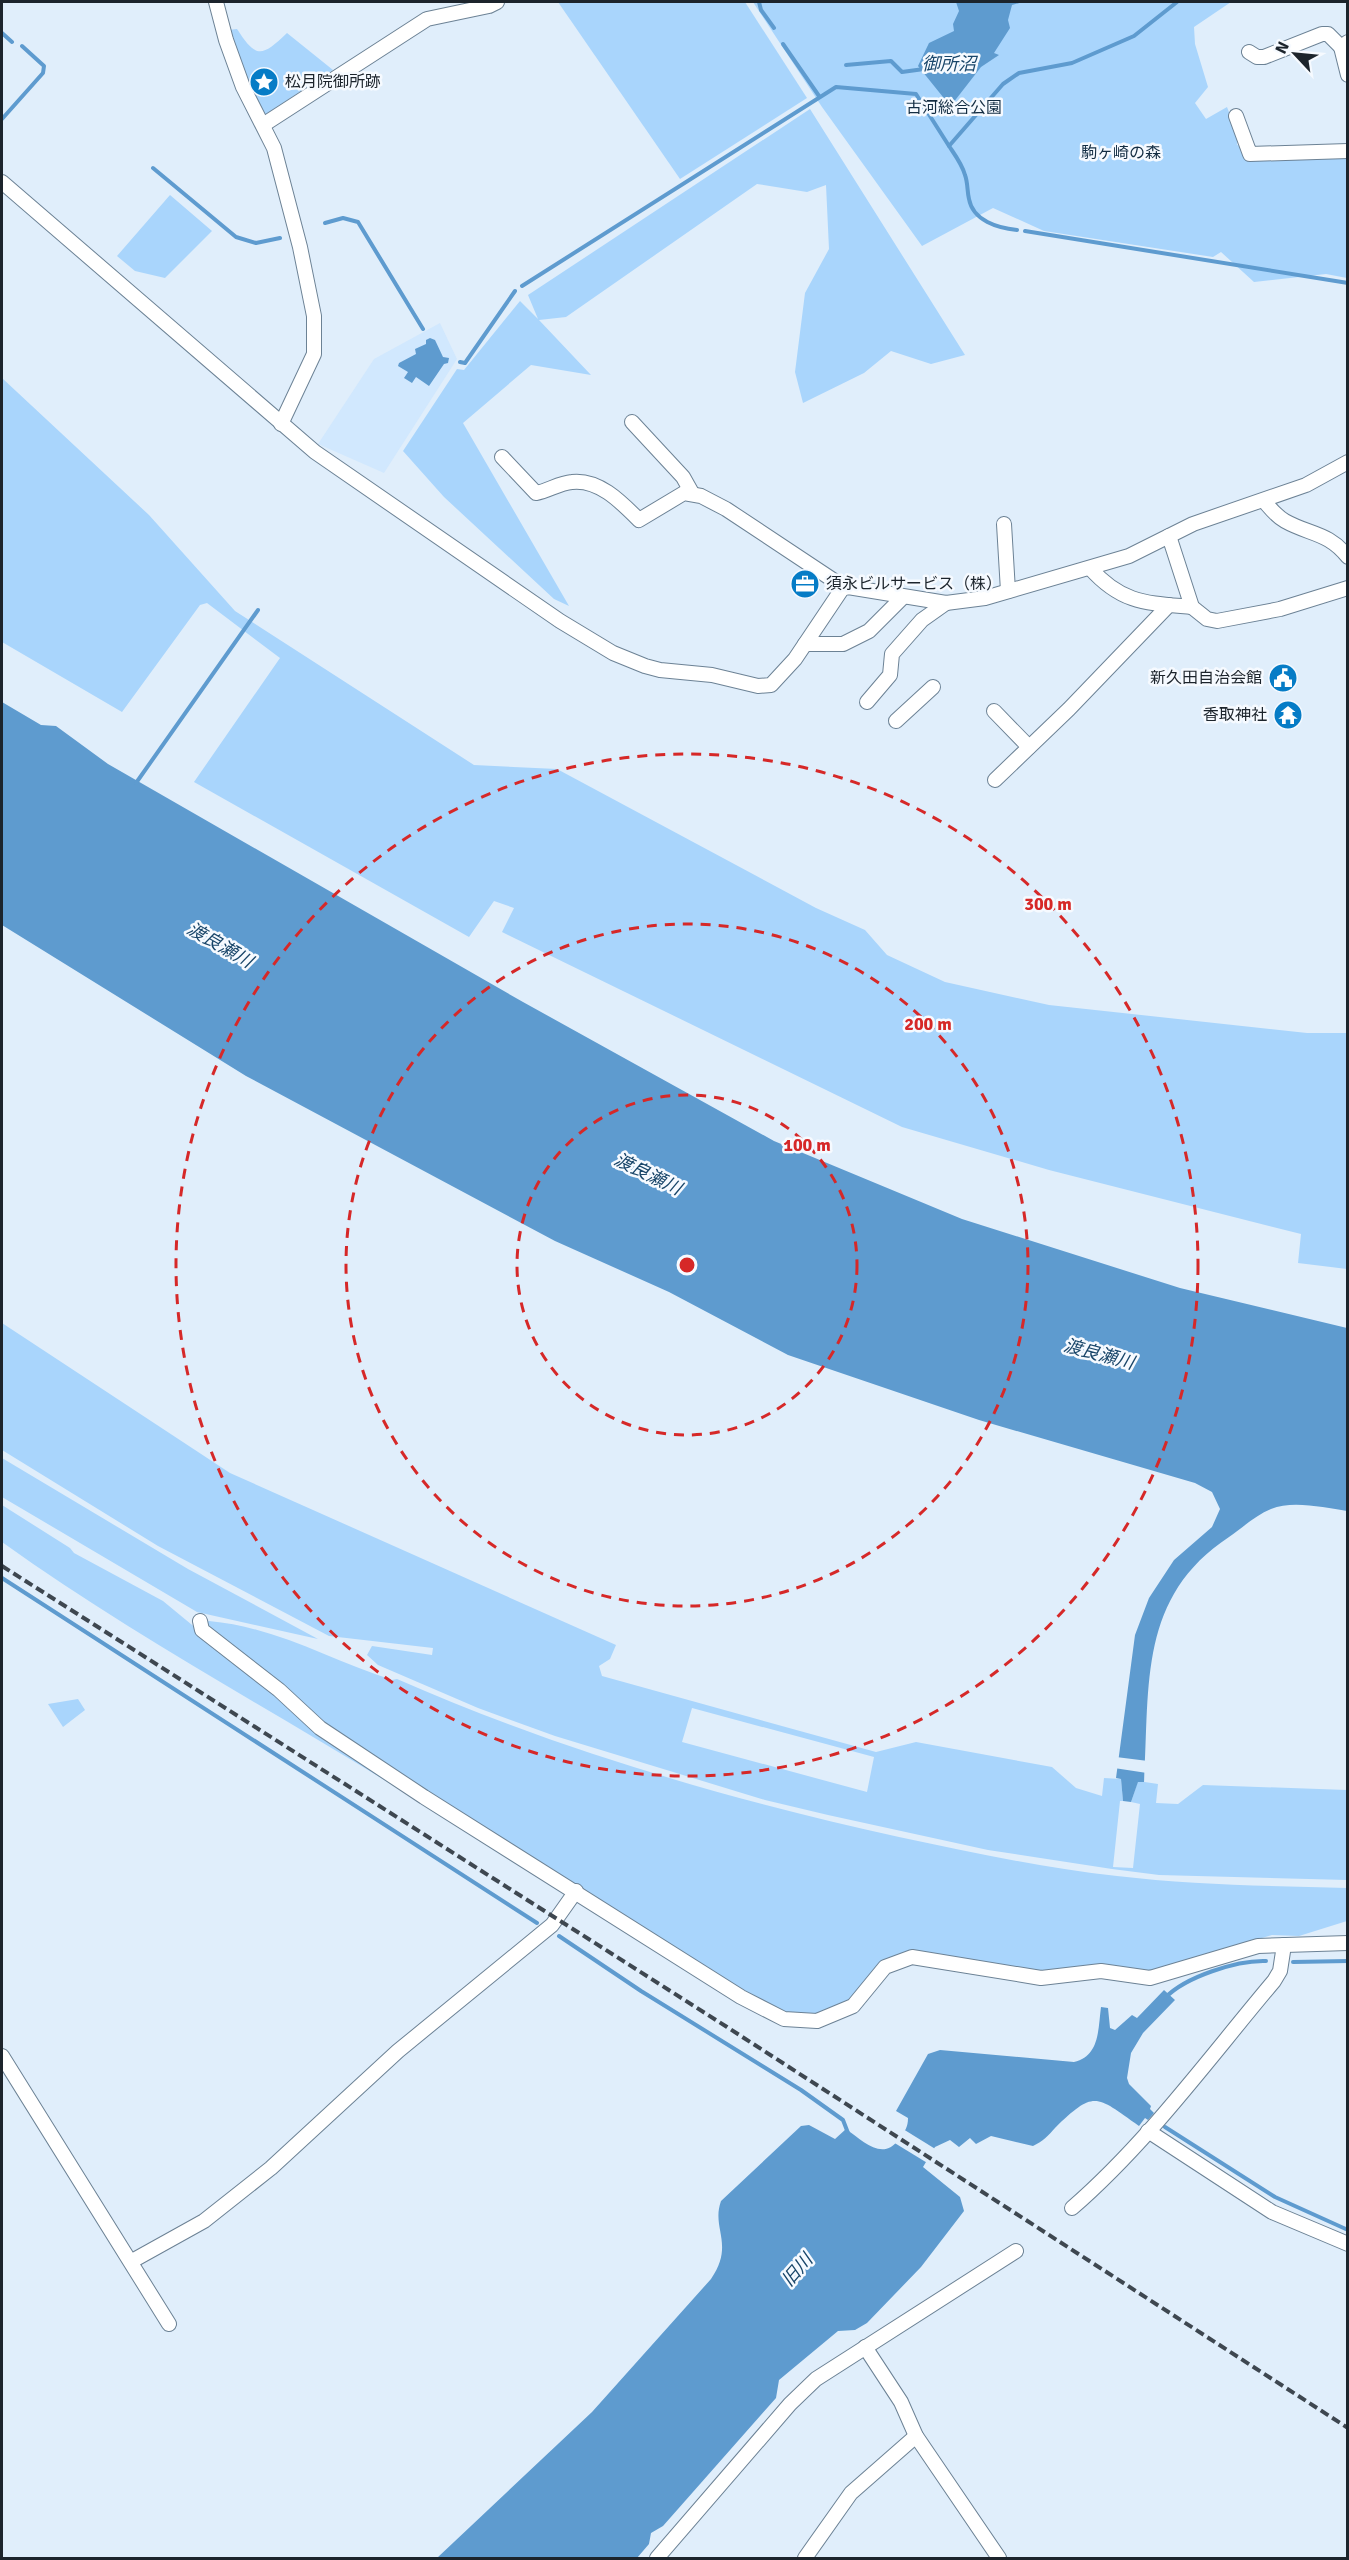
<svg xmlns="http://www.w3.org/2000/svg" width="1349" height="2560" font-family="Signika,'Noto Sans JP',sans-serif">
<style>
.built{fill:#d1e8fe}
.green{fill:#a9d5fc;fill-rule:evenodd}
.water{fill:#5e9bcf}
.pier{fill:#e0eefb}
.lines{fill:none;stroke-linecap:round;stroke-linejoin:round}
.stream{stroke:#5e9bcf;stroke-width:4}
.minor-casing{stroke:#6c8295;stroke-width:16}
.minor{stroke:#fff;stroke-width:14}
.rail{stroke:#3e4750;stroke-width:4;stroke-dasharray:9 4.5;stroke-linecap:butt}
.ring{fill:none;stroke:#d62828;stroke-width:3;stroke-dasharray:10 8}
.labels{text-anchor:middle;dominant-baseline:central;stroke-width:5;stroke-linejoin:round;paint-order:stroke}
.poi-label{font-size:16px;fill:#1c242c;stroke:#f6faff;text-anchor:start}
.park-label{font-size:16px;fill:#132d43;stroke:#f6faff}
.water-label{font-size:18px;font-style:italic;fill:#19466a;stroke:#f6faff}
.centre{fill:#d62828;stroke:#f6faff;stroke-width:3}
.ring-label{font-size:18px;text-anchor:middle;font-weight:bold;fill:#d62828;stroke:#f6faff;stroke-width:5;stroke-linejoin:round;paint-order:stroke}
</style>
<rect width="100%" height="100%" fill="#e0eefb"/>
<!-- built -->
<polygon class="built" points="440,323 457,359 384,473 318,444 374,359"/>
<!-- green -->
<g class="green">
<polygon points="558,2 745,2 807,98 680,179"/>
<polygon points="753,2 1231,2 1194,27 1195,44 1208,87 1195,103 1206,119 1227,107 1238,136 1237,145 1291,160 1347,157 1347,278 1326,274 1254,282 1221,252 1213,257 1044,231 993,208 922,246 822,107"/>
<path d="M 237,29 C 256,58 261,58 287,33 L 333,70 L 263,116 L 257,110 L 228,30 Z"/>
<polygon points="810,109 965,355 931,364 891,351 864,373 803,403 795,372 805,293 829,249 826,185 807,192 757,184 566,317 539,320 591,375 531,365 463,423 569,606 554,599 444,497 403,451 457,369 464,370 520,301 538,319 528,295"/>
<polygon points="170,195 212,231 165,278 135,271 117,256"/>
<polygon points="2,378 149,515 235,611 474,765 557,769 816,908 865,930 887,955 945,982 1049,1005 1307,1033 1347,1033 1347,1269 1298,1263 1301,1234 1049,1170 902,1127 502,932 514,908 494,901 469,937 194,782 280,658 207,603 200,605 122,712 2,642"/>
<path d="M 2,1323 L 230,1473 L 616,1645 L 610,1659 L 599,1666 L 602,1676 L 876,1752 L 916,1742 L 1052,1767 L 1076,1788 L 1102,1796 L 1104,1778 L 1121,1779 L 1123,1801 L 1120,1801 L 1113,1867 L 1133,1868 L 1140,1804 L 1131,1802 L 1138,1781 L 1158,1784 L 1156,1803 L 1178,1804 L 1203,1785 L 1347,1790 L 1347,1880 L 1159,1875 L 1112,1869 L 988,1850 L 828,1815 L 765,1800 L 555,1736 L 478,1708 L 378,1665 L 367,1655 L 372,1646 L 432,1655 L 433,1648 L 329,1636 L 158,1546 L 2,1450 ZM 692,1708 L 874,1757 L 867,1792 L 682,1742 Z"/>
<polygon points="2,1458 188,1569 318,1639 197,1612 2,1497"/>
<path d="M 2,1505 L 70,1548 L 74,1553 L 163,1601 L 261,1682 L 415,1799 C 278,1713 134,1637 2,1542 Z"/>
<path d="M 209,1621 C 276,1627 330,1660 392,1680 L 397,1679 C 559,1750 727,1799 899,1837 C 971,1852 1043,1868 1117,1876 C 1193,1885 1271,1886 1347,1888 L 1347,1921 L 1299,1936 L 1272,1935 L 1151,1971 L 1104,1966 L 1043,1973 L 914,1951 L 881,1962 L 861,1990 L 846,2003 L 823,2013 L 790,2015 L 760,2001 L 332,1732 L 207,1629 L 205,1623 Z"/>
<polygon points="78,1699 85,1710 63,1727 48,1704"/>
</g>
<!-- water -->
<g class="water">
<polygon points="956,2 1023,2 1012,5 1008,20 1010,28 994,53 999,55 981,67 953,103 947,102 918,66 929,43 954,31 953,24 959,11"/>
<polygon points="430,338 435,340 443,357 449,358 448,363 444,364 429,386 416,377 412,383 404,378 408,372 398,366 399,363 416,354 415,349 426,344 426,340"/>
<path d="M 2,702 L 41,725 L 56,726 L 108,764 L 523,1002 L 774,1141 L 962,1219 L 1180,1288 L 1347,1328 L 1347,1511 C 1325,1508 1293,1500 1271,1509 C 1256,1515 1242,1528 1229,1537 C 1138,1597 1150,1685 1144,1782 L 1138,1782 L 1131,1802 L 1123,1801 L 1121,1779 L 1116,1778 L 1135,1635 L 1149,1598 L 1174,1560 L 1212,1527 L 1220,1509 L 1212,1492 L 1195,1483 L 979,1420 L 788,1355 L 669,1292 L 555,1241 L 246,1076 L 2,925 Z"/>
<path d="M 1164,1990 L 1175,2000 L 1143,2033 L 1131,2053 L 1127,2078 L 1129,2084 L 1151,2106 L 1150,2109 L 1154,2113 L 1148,2120 L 1145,2118 L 1139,2126 C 1096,2096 1095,2089 1055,2128 C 1049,2135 1042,2142 1033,2146 L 991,2136 L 976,2144 L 970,2138 L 959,2147 L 950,2140 L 935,2147 L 923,2167 L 960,2197 L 964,2211 L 921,2267 L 867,2323 L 855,2330 L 838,2331 L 779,2380 L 776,2398 L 663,2526 L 651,2533 L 649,2544 L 637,2558 L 437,2558 L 592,2412 L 711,2279 C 735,2244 711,2229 721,2201 L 801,2126 L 809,2125 L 835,2139 L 846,2129 C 863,2141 883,2162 899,2139 C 905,2131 908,2127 908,2118 L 896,2111 L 928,2054 L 940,2050 L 1074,2062 C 1100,2056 1098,2029 1101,2007 L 1108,2008 L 1110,2028 L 1115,2030 L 1132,2015 L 1137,2018 Z"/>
</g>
<!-- pier -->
<g class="pier">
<polygon points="1116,1757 1148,1761 1147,1773 1114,1768"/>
<polygon points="903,2129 937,2150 929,2164 893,2142"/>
</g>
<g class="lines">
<!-- stream -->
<g class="stream">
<polyline points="759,2 761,10 774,28"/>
<polyline points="2,33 12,42"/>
<polyline points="783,44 819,96"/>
<polyline points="846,65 891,61 902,72 924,69"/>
<polyline points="2,119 43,73 44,66 22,46"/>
<path d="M 949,146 C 955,155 962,164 965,175 C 968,183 967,191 969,199 C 973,221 998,228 1017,230"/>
<polyline points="153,168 236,237 256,243 280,238"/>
<polyline points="325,223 343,218 358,222 423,329"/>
<polyline points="1025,231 1348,283"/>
<polyline points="522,286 836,87 916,94 949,146 1003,84 1019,73 1072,63 1134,36 1177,2"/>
<polyline points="460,362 465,363 515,291"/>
<polyline points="136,783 258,610"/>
<polyline points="2,1578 537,1923"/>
<polyline points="559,1936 641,1991 801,2090 843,2120 848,2133"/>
<polyline points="1293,1962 1348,1961"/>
<path d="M 1165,1998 C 1185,1977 1237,1960 1266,1961"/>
<polyline points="1165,2127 1275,2197 1348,2230"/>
</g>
<!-- minor casing -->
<g class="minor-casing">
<g id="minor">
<polyline points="216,2 226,40 243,87 274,148 300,247 314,316 314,354 281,424"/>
<polyline points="1348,42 1341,47 1348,75"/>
<polyline points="1249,52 1257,57 1264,57 1322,34 1328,34 1341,47"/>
<polyline points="1236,116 1250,154 1348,151"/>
<polyline points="263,125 427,19 489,6 497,2"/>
<polyline points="2,182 315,452 560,621 613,653 645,666 660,670 712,675 758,686 771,685 795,659 842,589 848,587 946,603 985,598 1129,556 1193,524 1306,485 1348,462"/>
<polyline points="632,422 683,477 692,493"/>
<path d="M 502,457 L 536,493 C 548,491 559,483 572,482 C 599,479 621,502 639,520 L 684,493 L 701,496 L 726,509 L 836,582 L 842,589"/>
<path d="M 1264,501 C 1271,509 1276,516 1285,521 C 1310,535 1328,532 1348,557"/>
<polyline points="1004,524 1008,591"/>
<polyline points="1169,536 1192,607 1207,619 1217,621 1280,609 1348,588"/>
<path d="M 1090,568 C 1122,604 1147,603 1192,607"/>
<polyline points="805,644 843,644 869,631 903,597"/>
<polyline points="867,702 890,675 892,654 922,620 946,603"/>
<polyline points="994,711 1029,747"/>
<polyline points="896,721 933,687"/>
<polyline points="995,780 1069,709 1169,605"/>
<polyline points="200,1621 202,1630 279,1690 320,1728 424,1797 741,1997 784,2019 817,2021 853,2006 885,1967 912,1957 1041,1978 1101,1971 1150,1978 1258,1946 1348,1943"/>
<polyline points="2,2056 169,2324"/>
<polyline points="1148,2131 1272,2212 1348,2244"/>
<path d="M 1072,2208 C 1148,2142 1209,2058 1274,1981 L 1280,1971 L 1284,1945"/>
<polyline points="132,2261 204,2221 271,2168 398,2051 552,1925 576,1891"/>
<polyline points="865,2347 901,2402 916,2436 999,2558"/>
<polyline points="657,2558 790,2404 816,2379 1016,2251"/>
<polyline points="805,2558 851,2493 916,2436"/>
</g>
</g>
<!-- minor -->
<use href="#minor" class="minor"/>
<!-- rail -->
<polyline class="rail" points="2,1566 727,2027 1348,2428"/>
</g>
<!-- distance rings -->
<g class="ring">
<circle cx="687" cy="1265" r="170"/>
<circle cx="687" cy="1265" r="341"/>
<circle cx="687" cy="1265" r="511"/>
</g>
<!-- icons -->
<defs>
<g id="sight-disc" transform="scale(1.5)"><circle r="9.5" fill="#067cc6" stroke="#f6faff"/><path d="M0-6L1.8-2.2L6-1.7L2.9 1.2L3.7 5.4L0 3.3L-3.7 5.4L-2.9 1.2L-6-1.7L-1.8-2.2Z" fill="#fff"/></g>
<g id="office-disc" transform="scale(1.5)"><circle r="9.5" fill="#067cc6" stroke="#f6faff"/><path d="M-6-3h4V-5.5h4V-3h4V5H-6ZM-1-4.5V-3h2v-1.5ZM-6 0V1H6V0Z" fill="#fff"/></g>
<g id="civic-disc" transform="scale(1.5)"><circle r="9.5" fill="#067cc6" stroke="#f6faff"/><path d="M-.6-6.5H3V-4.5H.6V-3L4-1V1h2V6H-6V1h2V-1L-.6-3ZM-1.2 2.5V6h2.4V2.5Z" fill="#fff"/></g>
<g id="temple-disc" transform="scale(1.5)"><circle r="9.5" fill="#067cc6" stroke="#f6faff"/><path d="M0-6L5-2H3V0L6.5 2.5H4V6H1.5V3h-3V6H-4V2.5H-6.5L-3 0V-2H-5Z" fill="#fff"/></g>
</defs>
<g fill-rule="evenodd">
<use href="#sight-disc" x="264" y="82"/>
<use href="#office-disc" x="805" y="584"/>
<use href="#civic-disc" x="1283" y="678"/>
<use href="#temple-disc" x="1288" y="715"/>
</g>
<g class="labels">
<!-- poi labels -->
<g class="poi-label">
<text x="285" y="82">松月院御所跡</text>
<text x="826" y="584">須永ビルサービス（株）</text>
<text x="1262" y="678" text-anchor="end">新久田自治会館</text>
<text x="1267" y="715" text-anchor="end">香取神社</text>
</g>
<!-- park labels -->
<g class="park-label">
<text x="954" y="108">古河総合公園</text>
<text x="1121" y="153">駒ヶ崎の森</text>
</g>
<!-- water labels -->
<g class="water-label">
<text x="949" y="64">御所沼</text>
<text transform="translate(220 945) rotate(30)">渡良瀬川</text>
<text transform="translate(648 1174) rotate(26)">渡良瀬川</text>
<text transform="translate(1099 1354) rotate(15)">渡良瀬川</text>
<text transform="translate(797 2270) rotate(-49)">旧川</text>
</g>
</g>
<circle cx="687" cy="1265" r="9" class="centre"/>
<g class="ring-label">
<text x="1048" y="910">300 m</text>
<text x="928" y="1030">200 m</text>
<text x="807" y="1151">100 m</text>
</g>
<!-- border -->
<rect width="1349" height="2560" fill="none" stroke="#1c242c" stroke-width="6"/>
<!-- north arrow -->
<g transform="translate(1295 54) rotate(296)" stroke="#f6faff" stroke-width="4.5" paint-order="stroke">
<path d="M0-4.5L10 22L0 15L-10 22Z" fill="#1c242c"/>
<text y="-9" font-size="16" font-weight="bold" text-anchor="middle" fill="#1c242c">N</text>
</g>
</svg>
